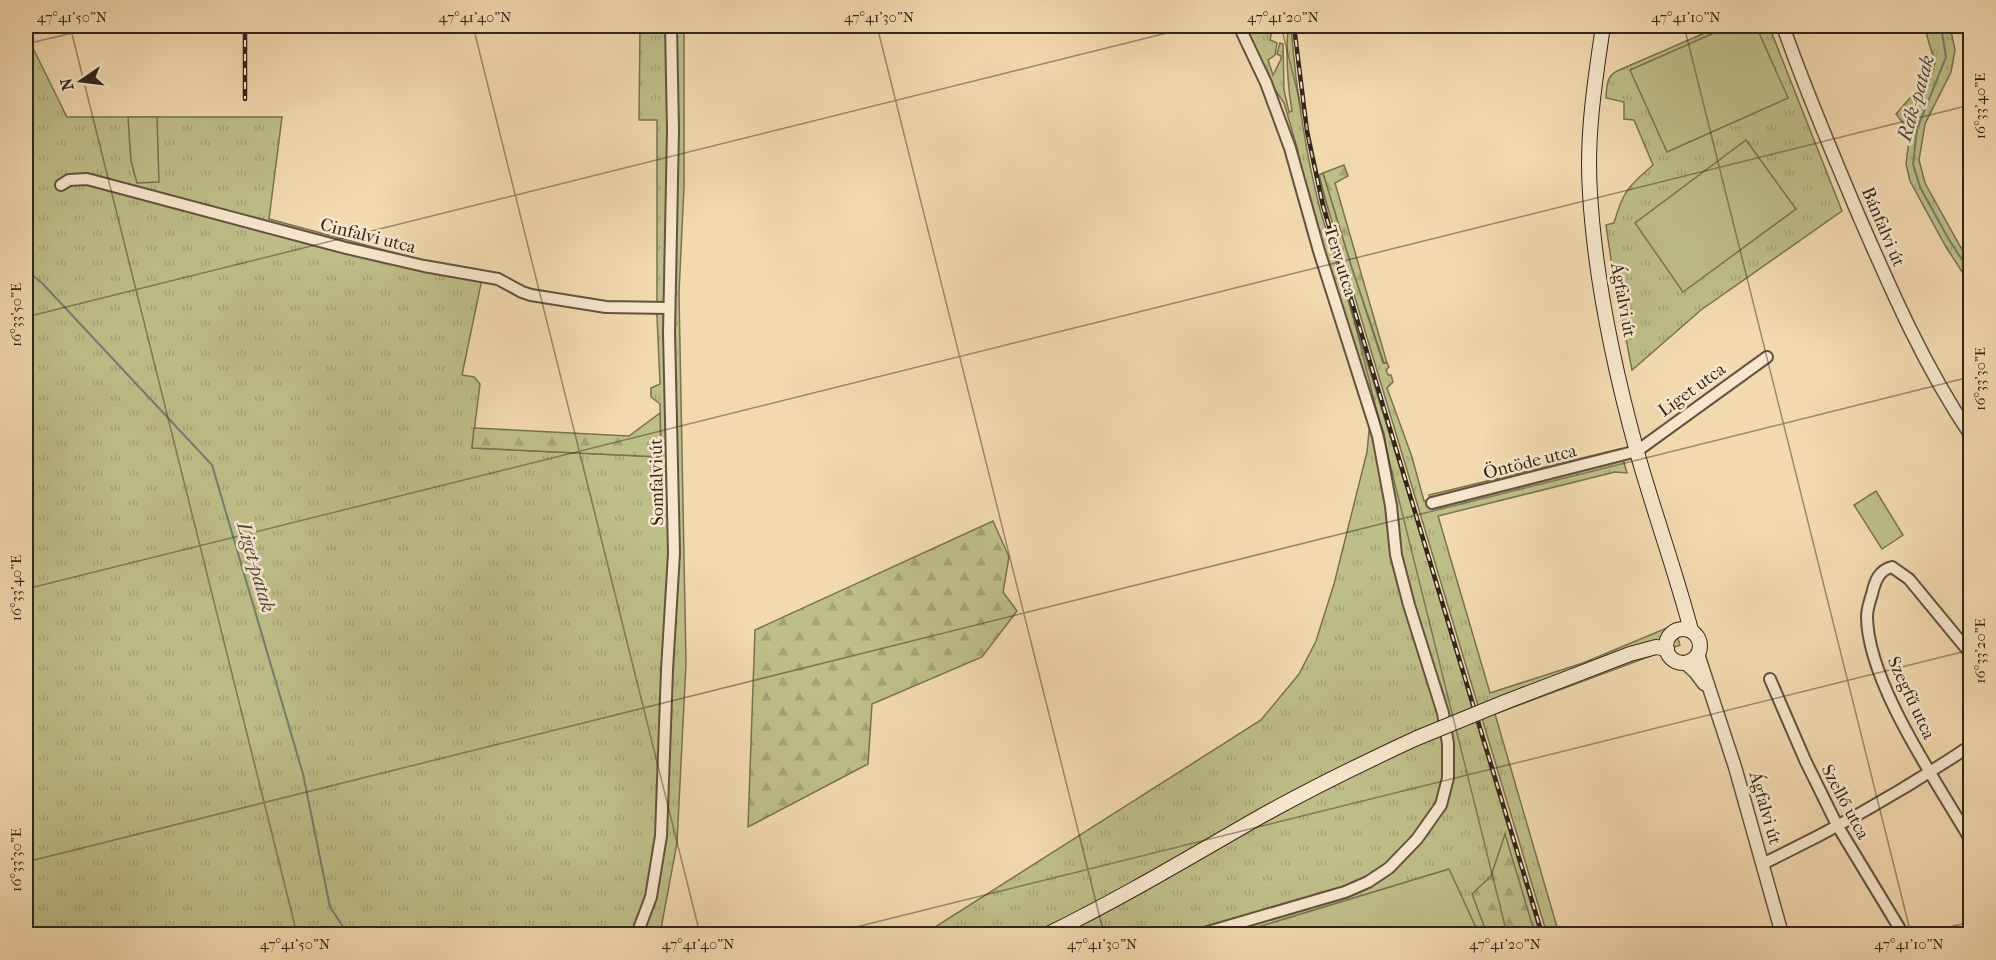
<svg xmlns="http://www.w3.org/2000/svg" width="1996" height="960" font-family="'IM FELL French Canon',serif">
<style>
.grass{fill:url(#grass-tufts);stroke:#787251;stroke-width:1.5}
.forest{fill:url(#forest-firs);stroke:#787251;stroke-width:1.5}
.garden{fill:#bebe89;stroke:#787251;stroke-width:1.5}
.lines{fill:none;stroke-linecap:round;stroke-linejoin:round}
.stream{stroke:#717f71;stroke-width:2}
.minor-casing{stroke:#62533f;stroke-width:14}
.tertiary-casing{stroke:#62533f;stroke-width:15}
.secondary-casing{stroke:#322619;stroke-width:16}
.minor{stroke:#f7e6cc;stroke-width:10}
.tertiary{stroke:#f7e6cc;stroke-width:12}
.secondary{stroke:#f7e6cc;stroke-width:14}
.rail-casing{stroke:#322619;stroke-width:4.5}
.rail{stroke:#f7e6cc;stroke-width:2;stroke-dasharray:7;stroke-linecap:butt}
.secondary-bridge-casing{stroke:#322619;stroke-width:16;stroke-linecap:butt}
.secondary-bridge{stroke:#f7e6cc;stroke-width:14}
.ticks{fill:none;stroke:#322619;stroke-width:1.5;stroke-opacity:0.45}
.labels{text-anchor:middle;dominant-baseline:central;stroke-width:5;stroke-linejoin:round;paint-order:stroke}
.street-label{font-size:18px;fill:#322619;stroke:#f7e6cc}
.water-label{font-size:20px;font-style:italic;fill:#4c4b3e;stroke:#f7e6cc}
.neatline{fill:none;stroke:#322619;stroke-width:2}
.ticks-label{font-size:15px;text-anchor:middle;fill:#322619}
</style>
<defs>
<pattern id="grass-tufts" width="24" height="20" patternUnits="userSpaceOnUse" patternTransform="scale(1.5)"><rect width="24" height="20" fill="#bebe89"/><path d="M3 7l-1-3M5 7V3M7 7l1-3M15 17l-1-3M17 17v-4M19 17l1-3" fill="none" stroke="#a4a376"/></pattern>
<pattern id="forest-firs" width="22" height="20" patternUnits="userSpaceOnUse" patternTransform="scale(1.5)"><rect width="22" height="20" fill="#bebe89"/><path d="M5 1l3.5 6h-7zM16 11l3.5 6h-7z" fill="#a4a376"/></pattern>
</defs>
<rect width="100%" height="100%" fill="#f3d9b0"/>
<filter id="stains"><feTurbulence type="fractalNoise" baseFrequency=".00333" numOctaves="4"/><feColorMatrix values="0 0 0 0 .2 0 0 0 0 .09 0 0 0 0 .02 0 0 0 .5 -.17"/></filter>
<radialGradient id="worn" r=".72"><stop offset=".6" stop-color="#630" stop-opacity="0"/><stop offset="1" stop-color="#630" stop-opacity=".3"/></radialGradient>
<!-- grass -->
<g class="grass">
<polygon points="640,26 684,26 684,186 679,293 686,663 677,843 660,934 26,934 26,34 67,117 282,117 269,219 429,262 483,274 462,375 474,377 480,384 472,448 661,457 660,404 651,397 651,388 660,384 657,316 657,120 639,120"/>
<path d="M 1244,26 L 1273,26 L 1270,40 L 1277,43 L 1275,55 L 1268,60 L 1273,75 L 1281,59 L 1281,56 L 1277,54 L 1280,43 L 1283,44 L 1284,90 L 1289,112 L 1292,111 C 1287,82 1286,54 1288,26 L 1291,26 C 1296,89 1305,152 1321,213 L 1411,504 L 1540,934 L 924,934 L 1261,720 L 1299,674 L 1316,641 L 1334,584 L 1367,452 L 1371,410 L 1300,173 L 1298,151 L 1284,103 L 1274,88 L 1268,72 L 1264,69 Z"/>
<path d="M 1721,26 L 1769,26 L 1842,211 L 1701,310 L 1632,370 L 1612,266 L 1606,225 L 1614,223 C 1623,191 1628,187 1653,165 L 1634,120 L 1624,119 L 1624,102 L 1606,98 C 1607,86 1606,77 1617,71 Z"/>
<polygon points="1924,26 1950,26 1955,50 1951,72 1925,124 1919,160 1925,183 1960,246 1970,262 1970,284 1946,247 1910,181 1906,164 1910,132 1896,114 1932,73 1935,63"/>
<polygon points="1323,173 1352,268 1383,363 1387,363 1389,367 1386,370 1388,375 1391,375 1393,382 1387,388 1412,457 1424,501 1430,499 1429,495 1620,449 1627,473 1615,472 1438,516 1490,693 1583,663 1674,625 1680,645 1495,714 1559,934 1547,934 1327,205 1319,175"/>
</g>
<!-- forest -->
<g class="forest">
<polygon points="1344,165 1348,176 1335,183 1387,363 1384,363 1352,268 1323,173"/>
<polygon points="660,413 661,457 472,448 474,428 629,436"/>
<polygon points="993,521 1009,557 1003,592 1017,611 982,657 872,704 868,764 748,827 755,630"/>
<polygon points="1505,834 1535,934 1487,934 1472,894 1491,876"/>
</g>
<!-- garden -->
<g class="garden">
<polygon points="1730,26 1756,26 1788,98 1667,152 1630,70"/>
<polygon points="128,117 157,117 159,182 137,183 131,161"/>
<polygon points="1746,140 1796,209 1683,292 1635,223"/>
<polygon points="1876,491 1903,535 1882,549 1854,505"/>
<polygon points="1449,869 1479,934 1235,934"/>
</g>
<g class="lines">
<!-- stream -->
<g class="stream">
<polyline points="1941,26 1946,57 1917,129 1913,164 1920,187 1948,238 1970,272"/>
<polyline points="26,270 42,283 212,465 303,774 330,907 348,934"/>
</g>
<!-- minor casing -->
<g class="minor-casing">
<g id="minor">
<polyline points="61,185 69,180 87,179 346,248 424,266 498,279 522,292 531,295 606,307 669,308"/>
<polyline points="1432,503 1637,451 1767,357"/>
<path d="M 1970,653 L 1909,579 L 1892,567 C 1879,570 1875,581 1872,594 C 1870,601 1867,609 1867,616 C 1867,682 1937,782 1970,839"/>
<polyline points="1770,679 1805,760 1837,825 1903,934"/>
<path d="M 1762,864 C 1834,830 1904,790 1970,746"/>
<polyline points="637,934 651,897 661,836 667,670 674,553 669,333 673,130 671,26"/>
<polyline points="1201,934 1345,892 1368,882 1389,868 1417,839 1441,805 1448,778 1448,744 1443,713 1409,605 1396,555 1391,506 1378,436 1319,251 1290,148 1266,83 1239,26"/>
</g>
</g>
<!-- tertiary casing -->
<g class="tertiary-casing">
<g id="tertiary">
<path d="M 1783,26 C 1804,87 1830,147 1855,207 C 1889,285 1922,363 1970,434"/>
<polyline points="1698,654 1735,767 1782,934"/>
<polyline points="1684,662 1695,672 1704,684"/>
</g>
</g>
<!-- secondary casing -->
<g class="secondary-casing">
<g id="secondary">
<path d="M 1603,26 C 1595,81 1586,136 1590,193 C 1595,280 1614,368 1637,452 C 1654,512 1675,570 1691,630"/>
<circle cx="1683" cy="646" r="17"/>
<polyline points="1505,702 1630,654 1656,647 1667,649"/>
<path d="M 1048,934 C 1122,898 1193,855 1265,814 C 1314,787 1365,762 1417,738"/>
</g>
</g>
<!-- minor -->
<use href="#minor" class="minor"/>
<!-- tertiary -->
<use href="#tertiary" class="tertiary"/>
<!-- secondary -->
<use href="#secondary" class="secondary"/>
<!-- rail casing -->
<g class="rail-casing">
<g id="rail">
<polyline points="245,26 245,99"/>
<polyline points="1294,26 1307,131 1323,206 1542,934"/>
</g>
</g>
<!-- rail -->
<use href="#rail" class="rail"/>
<!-- secondary-bridge casing -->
<g class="secondary-bridge-casing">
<polyline id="secondary-bridge" points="1417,738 1505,702"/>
</g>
<!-- secondary-bridge -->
<use href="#secondary-bridge" class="secondary-bridge"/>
</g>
<!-- ticks -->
<path class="ticks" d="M 70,26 L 297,934M 473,26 L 700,934M 877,26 L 1104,934M 1281,26 L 1507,934M 1684,26 L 1911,934M 26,44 L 102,26M 26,317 L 1195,26M 26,589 L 1970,105M 26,862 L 1970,377M 828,934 L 1970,650M 1920,934 L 1970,922"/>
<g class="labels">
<!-- street labels -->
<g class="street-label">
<text transform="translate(1883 227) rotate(67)">Bánfalvi út</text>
<text transform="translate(368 236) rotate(14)">Cinfalvi utca</text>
<text transform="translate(1340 261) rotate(73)">Terv utca</text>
<text transform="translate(1623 300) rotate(80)">Ágfalvi út</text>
<text transform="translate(1692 390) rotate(-36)">Liget utca</text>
<text transform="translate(1530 462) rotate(-14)">Öntöde utca</text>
<text transform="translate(657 482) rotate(-91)">Somfalvi út</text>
<text transform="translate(1911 698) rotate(65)">Szegfű utca</text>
<text transform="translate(1845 802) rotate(62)">Szellő utca</text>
<text transform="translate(1765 808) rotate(74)">Ágfalvi út</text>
</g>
<!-- water labels -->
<g class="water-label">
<text transform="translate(1916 98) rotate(-74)">Rák-patak</text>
<text transform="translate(256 567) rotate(74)">Liget-patak</text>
</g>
</g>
<!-- margin -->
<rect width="1996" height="960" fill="none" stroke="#f3d9b0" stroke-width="66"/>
<!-- north arrow -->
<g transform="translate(81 81) rotate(256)" stroke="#f7e6cc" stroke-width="4.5" paint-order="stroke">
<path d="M0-4.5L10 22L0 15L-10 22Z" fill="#322619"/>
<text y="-9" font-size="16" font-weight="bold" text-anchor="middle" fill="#322619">N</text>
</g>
<rect x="33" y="33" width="1930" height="894" class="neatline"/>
<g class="ticks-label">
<text x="72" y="22">47°41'50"N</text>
<text x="475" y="22">47°41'40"N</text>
<text x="879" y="22">47°41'30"N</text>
<text x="1283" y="22">47°41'20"N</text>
<text x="1686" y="22">47°41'10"N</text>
<text transform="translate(1980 106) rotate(-90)" y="5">16°33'40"E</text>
<text transform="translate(16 315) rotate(-90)" y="5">16°33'50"E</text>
<text transform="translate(1980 379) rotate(-90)" y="5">16°33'30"E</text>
<text transform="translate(16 588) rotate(-90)" y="5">16°33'40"E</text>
<text transform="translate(1980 651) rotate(-90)" y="5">16°33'20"E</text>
<text transform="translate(16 860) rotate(-90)" y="5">16°33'30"E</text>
<text x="295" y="949">47°41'50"N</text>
<text x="698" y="949">47°41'40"N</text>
<text x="1102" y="949">47°41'30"N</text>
<text x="1505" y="949">47°41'20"N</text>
<text x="1909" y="949">47°41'10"N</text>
</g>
<rect width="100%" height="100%" filter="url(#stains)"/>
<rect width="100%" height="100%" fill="url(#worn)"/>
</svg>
